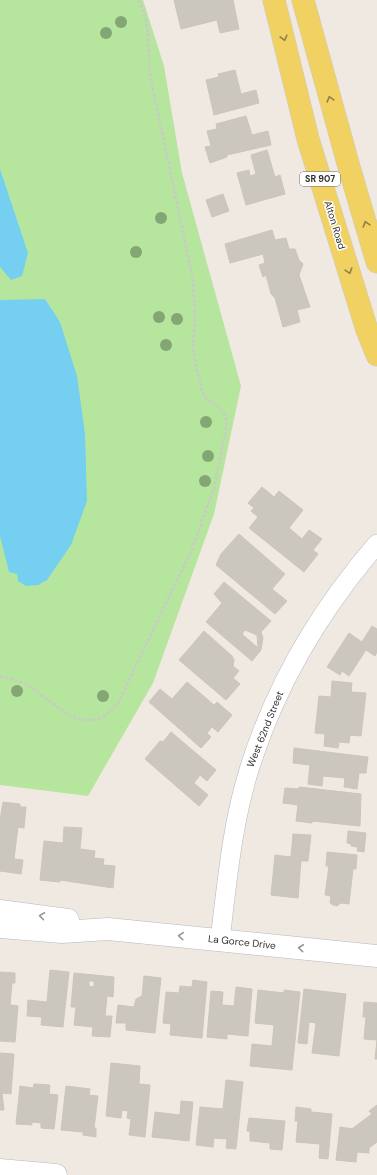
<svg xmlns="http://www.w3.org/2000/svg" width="377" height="1175" font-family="'DM Sans',sans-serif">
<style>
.green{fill:#b6e59e}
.water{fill:#75cff0}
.building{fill:#cbc7bf;stroke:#cbc5ba;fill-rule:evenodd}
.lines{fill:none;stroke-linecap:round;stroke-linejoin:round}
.minor-casing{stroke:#b4b7c1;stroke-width:20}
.secondary-casing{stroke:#b4b7c1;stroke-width:23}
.primary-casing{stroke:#c9c9c9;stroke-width:23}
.path{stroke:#c9c9c9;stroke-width:2.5;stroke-dasharray:3 2;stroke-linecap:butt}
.minor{stroke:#fff;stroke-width:19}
.secondary{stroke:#fff;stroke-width:22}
.primary{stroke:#f2d163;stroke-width:22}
.tree{fill:#84a574}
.oneway{stroke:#908048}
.oneway2{stroke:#969696}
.labels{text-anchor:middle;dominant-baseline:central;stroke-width:3;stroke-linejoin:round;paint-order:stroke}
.shield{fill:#fff;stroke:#6d6d6d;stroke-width:1}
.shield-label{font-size:9px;font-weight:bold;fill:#2e2e2e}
.street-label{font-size:10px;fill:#2e2e2e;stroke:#fff}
</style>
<rect width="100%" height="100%" fill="#efe9e1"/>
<!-- green -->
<polygon class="green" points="0,0 143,0 164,66 182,173 241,386 214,514 153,683 88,796 0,785"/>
<!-- water -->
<g class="water">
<polygon points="0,169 28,253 22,276 11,280 0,267"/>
<polygon points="45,299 60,322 77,376 85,434 87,501 71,545 47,580 38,585 26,586 18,581 17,574 9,572 0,536 0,300"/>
</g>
<!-- building -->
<g class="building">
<polygon points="174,0 233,0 239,29 220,33 217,20 181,29"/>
<polygon points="235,70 241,94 256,90 259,103 214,115 206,80 219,77 218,74"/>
<polygon points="246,116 252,135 268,131 271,145 227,155 227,157 210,163 205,147 211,146 207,131 217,129 216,124"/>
<polygon points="267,150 275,177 280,175 285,194 246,205 237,173 249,170 250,176 256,174 251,155"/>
<polygon points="223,194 229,211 212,217 206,200"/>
<polygon points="272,230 275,240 286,238 289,249 295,249 299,260 303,264 299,275 310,307 297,310 300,322 283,327 275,298 271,294 266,275 263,277 259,265 265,263 263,254 230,263 225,244"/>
<polygon points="262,487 274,497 279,491 303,510 289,528 302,539 309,530 322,539 313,550 318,554 304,572 249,528 258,517 251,511 254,508 248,503"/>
<polygon points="239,534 285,574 272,589 287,601 275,614 216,565 221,554"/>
<path d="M 224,582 L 271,621 L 261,632 L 263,638 L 261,650 L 252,661 L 206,622 L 222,603 L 214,594 ZM 245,630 L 257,635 L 258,648 L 242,634 Z"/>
<polygon points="372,626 377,629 377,652 375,656 366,650 349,676 342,671 340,675 327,667 349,633 362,642"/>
<polygon points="204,631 232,656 234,660 233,666 239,671 233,678 240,684 226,700 179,660"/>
<polygon points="332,681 352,683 351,692 366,693 361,736 350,735 349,743 339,742 338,748 324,746 325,734 315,733 319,696 331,697"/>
<polygon points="187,682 214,705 217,702 232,715 218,732 212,727 207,733 211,737 201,748 149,702 160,689 172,699"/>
<polygon points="171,732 216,770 207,781 200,775 194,783 208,795 199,806 145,759 160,741 163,742"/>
<polygon points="294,748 368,757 366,773 359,773 357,789 344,787 345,778 323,776 322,786 308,784 310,765 293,763"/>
<polygon points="299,787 361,794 360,826 312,821 312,823 296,821 298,805 283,803 285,788 299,789"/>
<polygon points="3,802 20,804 20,807 26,807 24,828 18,827 14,859 23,860 21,874 0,871 0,820"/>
<polygon points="64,827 82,828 80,849 95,851 94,858 104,859 103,865 115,866 113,888 60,880 60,882 40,880 44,841 63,843"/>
<polygon points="348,831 366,833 364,852 357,851 358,847 351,846 351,844 347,843"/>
<polygon points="293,834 311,835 308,861 301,861 298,898 271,895 275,855 291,857"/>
<polygon points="327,852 357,855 356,869 353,869 349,904 341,903 337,906 333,905 330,903 331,896 325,895 329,866 326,866"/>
<polygon points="50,970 69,972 63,1027 41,1025 42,1017 27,1016 28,1000 47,1002"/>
<polygon points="0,972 15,973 15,983 12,983 10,1005 18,1006 15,1042 0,1041"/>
<path d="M 74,973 L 114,977 L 113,997 L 107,996 L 105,1016 L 112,1016 L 110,1037 L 92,1036 L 93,1027 L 74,1025 L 76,1007 L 71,1007 ZM 89,981 L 94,981 L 94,987 L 89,986 Z"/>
<polygon points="144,976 161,978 155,1033 126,1030 126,1023 116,1023 118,1005 134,1007 136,999 142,996"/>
<polygon points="193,980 207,982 202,1038 170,1035 171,1024 163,1023 166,992 179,993 180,986 192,987"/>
<polygon points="236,987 252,989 248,1036 227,1034 227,1039 207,1037 211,991 223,992 222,1005 234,1006"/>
<polygon points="304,989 346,994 339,1056 312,1053 316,1023 309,1022 307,1044 298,1043"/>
<polygon points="258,990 284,993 284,990 300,992 292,1070 250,1066 252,1044 272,1046 274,1025 255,1023"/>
<polygon points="364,1002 377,1003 377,1059 375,1059 377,1040 364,1039 366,1017 363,1017"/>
<polygon points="0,1053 14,1054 11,1094 2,1093 4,1110 0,1110"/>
<polygon points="111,1063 140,1066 139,1084 150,1085 145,1137 129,1135 131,1119 127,1118 128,1111 122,1110 121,1118 106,1116"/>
<polygon points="226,1080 243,1082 236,1149 226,1148 227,1139 214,1138 213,1147 196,1145 200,1107 223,1109"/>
<polygon points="34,1084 50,1085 49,1094 58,1095 54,1129 41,1128 41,1123 32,1122 32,1125 16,1124 20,1086 33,1088"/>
<polygon points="66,1086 90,1089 89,1095 98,1096 94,1128 96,1128 96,1137 83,1135 83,1132 61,1130"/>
<polygon points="181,1101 193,1102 189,1141 152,1137 155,1112 180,1115"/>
<polygon points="377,1105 377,1142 369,1148 369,1153 357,1152 356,1162 336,1160 340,1127 354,1129 353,1128 372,1114 369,1111"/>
<polygon points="296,1107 311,1109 311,1112 332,1114 328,1159 319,1158 320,1144 296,1142 298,1121 295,1121"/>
<polygon points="249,1118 285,1121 282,1150 270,1149 270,1143 250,1141 250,1131 247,1131"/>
</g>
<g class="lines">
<!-- minor casing -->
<g class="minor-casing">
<path id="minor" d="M 220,940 C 227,883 232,824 249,770 C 275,686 320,610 377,544"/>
</g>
<!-- secondary casing -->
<g class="secondary-casing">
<g id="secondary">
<polyline points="0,911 68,920"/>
<polyline points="0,927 62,932 108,929 377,956"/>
<polyline points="0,1170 56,1175"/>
</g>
</g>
<!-- primary casing -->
<g class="primary-casing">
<g id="primary">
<polyline points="274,0 308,139 367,330 377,355"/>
<polyline points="303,0 349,167 377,262"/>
</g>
</g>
<!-- path -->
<path class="path" d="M 0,677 C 7,678 15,679 21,682 C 54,697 82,746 118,703 L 192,549 L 214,488 L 227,426 L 225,415 L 219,407 L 204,397 L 195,362 L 193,345 L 195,320 L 193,280 L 150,75 C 147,50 152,23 138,0"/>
<!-- minor -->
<use href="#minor" class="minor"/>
<!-- secondary -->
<use href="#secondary" class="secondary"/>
<!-- primary -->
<use href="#primary" class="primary"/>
</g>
<!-- trees -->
<g class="tree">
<circle cx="121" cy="22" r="6"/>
<circle cx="106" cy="33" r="6"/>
<circle cx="161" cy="218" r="6"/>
<circle cx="136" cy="252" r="6"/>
<circle cx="159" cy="317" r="6"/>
<circle cx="177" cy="319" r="6"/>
<circle cx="166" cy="345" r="6"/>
<circle cx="206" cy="422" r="6"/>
<circle cx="208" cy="456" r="6"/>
<circle cx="205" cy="481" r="6"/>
<circle cx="17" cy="691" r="6"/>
<circle cx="103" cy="696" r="6"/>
</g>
<!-- one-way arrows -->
<defs><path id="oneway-chevron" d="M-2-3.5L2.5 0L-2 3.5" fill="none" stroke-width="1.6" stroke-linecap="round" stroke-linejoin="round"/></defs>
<g class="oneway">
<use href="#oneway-chevron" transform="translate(284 38) rotate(76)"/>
<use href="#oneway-chevron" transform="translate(330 99) rotate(-105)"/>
<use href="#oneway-chevron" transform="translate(366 224) rotate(-107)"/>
<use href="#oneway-chevron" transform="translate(349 271) rotate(73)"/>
</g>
<g class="oneway2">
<use href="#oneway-chevron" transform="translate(42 916) rotate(-172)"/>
<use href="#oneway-chevron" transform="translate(181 936) rotate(-175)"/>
<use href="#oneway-chevron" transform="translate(301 948) rotate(-174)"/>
</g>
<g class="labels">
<!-- shield labels -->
<rect class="shield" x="300" y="172" width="40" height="14" rx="3"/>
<g class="shield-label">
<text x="320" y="179">SR 907</text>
</g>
<!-- street labels -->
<g class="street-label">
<text transform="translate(335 225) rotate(73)">Alton Road</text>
<text transform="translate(265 729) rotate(-68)">West 62nd Street</text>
<text transform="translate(242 942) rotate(6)">La Gorce Drive</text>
</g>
</g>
</svg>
